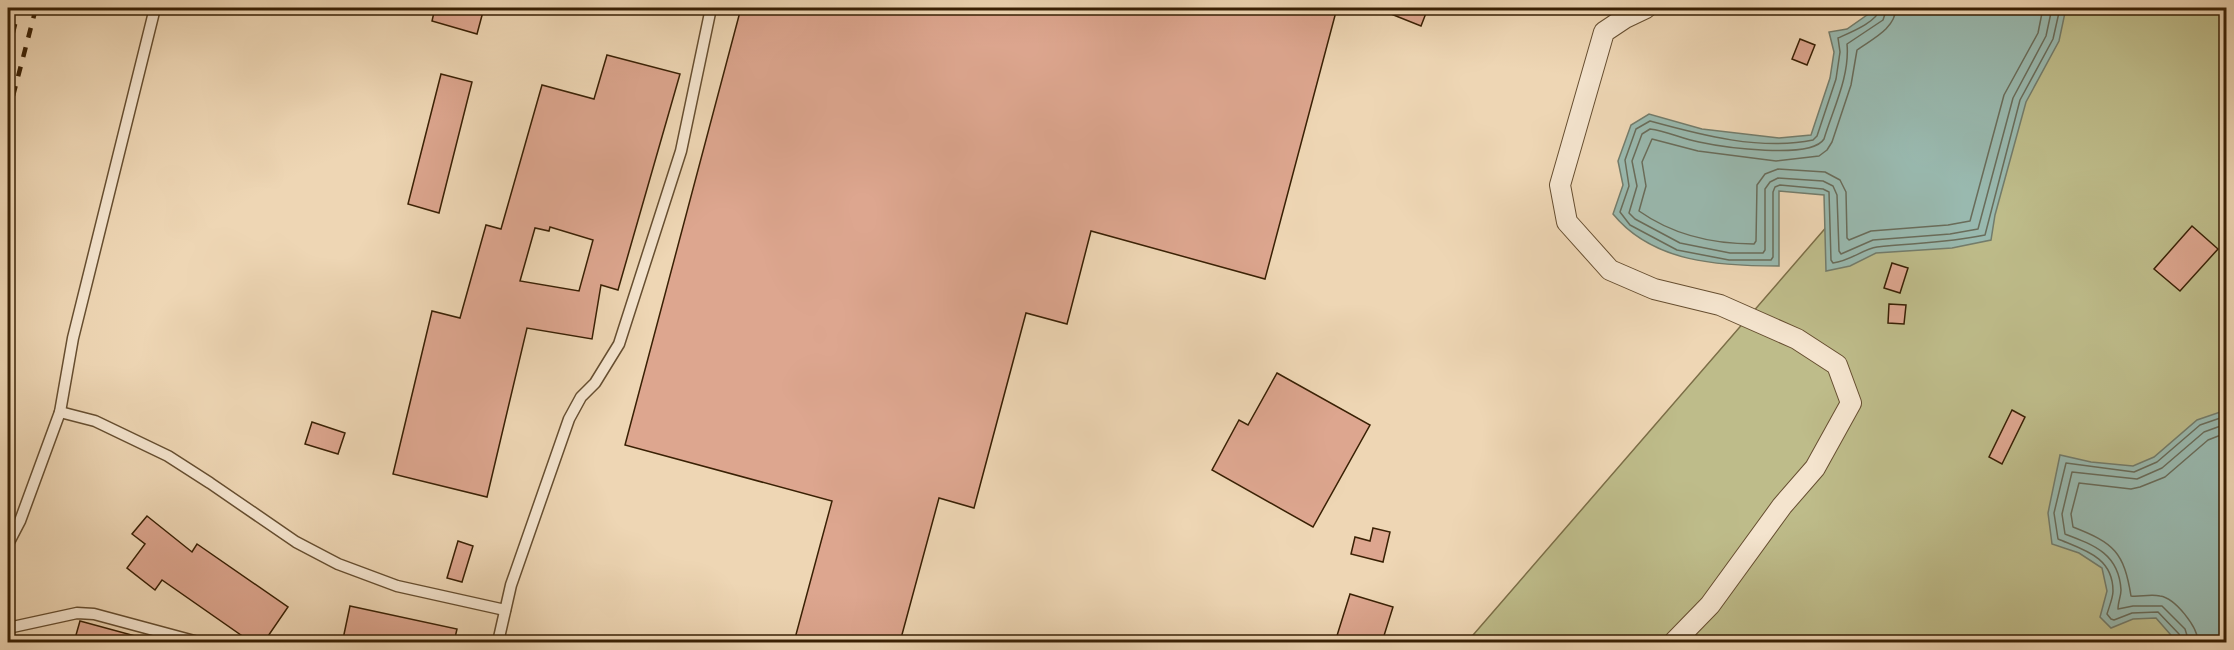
<svg xmlns="http://www.w3.org/2000/svg" width="2234" height="650" font-family="Cardo,serif">
<style>
.green{fill:#bebc8a;stroke:#7c6e47;stroke-width:1.5}
.water{fill:#99b9af;stroke:#737c6b;stroke-width:1.5}
.lines{fill:none;stroke-linecap:round;stroke-linejoin:round}
.shore{stroke:#696c5a;stroke-width:1.5}
.building{fill:#dda68f;stroke:#392004;stroke-width:1.5;fill-rule:evenodd}
.service-casing{stroke:#664e30;stroke-width:13}
.minor-casing{stroke:#664e30;stroke-width:22}
.service{stroke:#f4e4ce;stroke-width:10}
.minor{stroke:#f4e4ce;stroke-width:20}
.rail{stroke:#392004;stroke-width:4.5;stroke-dasharray:10 10;stroke-linecap:butt}
</style>
<rect width="100%" height="100%" fill="#eed6b4"/>
<filter id="stains"><feTurbulence type="fractalNoise" baseFrequency=".00333" numOctaves="4"/><feColorMatrix values="0 0 0 0 .2 0 0 0 0 .09 0 0 0 0 .02 0 0 0 .5 -.17"/></filter>
<radialGradient id="worn" r=".72"><stop offset=".6" stop-color="#630" stop-opacity="0"/><stop offset="1" stop-color="#630" stop-opacity=".3"/></radialGradient>
<!-- green -->
<polygon class="green" points="2016,8 2226,8 2226,642 1467,642"/>
<!-- water -->
<g class="water">
<path d="M 1877,8 L 2066,8 L 2059,41 L 2026,102 L 1995,215 L 1991,240 L 1952,248 L 1876,253 L 1850,266 L 1826,271 L 1824,195 L 1779,191 L 1779,266 C 1720,266 1653,263 1613,214 L 1623,185 L 1618,161 L 1631,125 L 1649,114 L 1702,129 L 1779,138 L 1811,135 L 1830,78 L 1834,52 L 1829,32 L 1847,29 Z"/>
<polygon points="2226,410 2226,642 2177,642 2156,618 2133,619 2111,628 2100,617 2107,591 2102,568 2079,553 2052,544 2048,513 2060,455 2091,462 2133,466 2154,457 2197,420"/>
</g>
<g class="lines">
<!-- shore -->
<g class="shore">
<path d="M 1880,8 C 1878,22 1849,33 1838,38 L 1840,52 L 1836,79 L 1817,136 L 1813,140 C 1761,151 1701,135 1650,121 L 1636,129 L 1625,160 L 1629,186 L 1620,212 L 1630,225 L 1677,250 L 1729,260 L 1771,260 L 1773,257 L 1773,192 L 1775,187 L 1780,185 L 1823,189 L 1829,192 L 1831,260 L 1833,263 C 1850,261 1863,249 1877,247 C 1915,243 1947,243 1985,235 L 2020,100 L 2053,39 L 2060,8"/>
<path d="M 1887,8 L 1883,20 L 1847,44 C 1850,76 1833,109 1824,139 C 1811,160 1722,147 1699,142 C 1682,139 1667,131 1650,129 L 1642,134 L 1632,161 L 1637,186 L 1629,213 L 1635,219 L 1680,243 L 1730,253 L 1763,253 L 1765,250 L 1765,189 L 1770,182 L 1778,178 L 1823,181 L 1833,186 L 1837,195 L 1839,251 L 1841,254 L 1873,240 L 1950,234 L 1978,229 L 2013,98 L 2046,36 L 2052,8"/>
<path d="M 1896,8 C 1895,29 1872,39 1857,50 L 1851,85 L 1832,142 L 1827,150 L 1819,156 L 1776,161 L 1698,151 L 1652,139 L 1642,162 L 1646,186 L 1639,211 C 1673,235 1713,244 1754,244 L 1756,241 L 1757,185 L 1765,174 L 1778,169 L 1825,172 L 1840,180 L 1846,192 L 1847,238 L 1849,240 L 1871,231 L 1948,225 L 1970,221 L 2004,95 L 2038,33 L 2043,8"/>
<path d="M 2182,642 L 2179,634 L 2158,612 L 2132,613 L 2114,620 L 2111,619 L 2107,614 C 2109,607 2113,598 2113,591 C 2113,557 2084,550 2058,539 L 2054,513 L 2066,463 L 2134,472 L 2157,462 L 2200,425 L 2226,416"/>
<path d="M 2189,642 L 2185,629 L 2162,606 L 2133,606 L 2118,609 C 2118,602 2121,596 2121,590 C 2119,554 2094,545 2065,534 L 2062,514 L 2072,472 L 2137,479 L 2162,468 L 2204,432 L 2226,424"/>
<path d="M 2198,642 C 2198,627 2175,598 2160,596 C 2150,594 2140,597 2131,596 C 2124,552 2114,543 2073,527 L 2071,514 L 2079,483 L 2131,489 L 2140,487 L 2165,477 L 2208,440 L 2226,433"/>
</g>
</g>
<!-- building -->
<g class="building">
<polygon points="435,8 484,8 477,34 432,21"/>
<polygon points="741,8 1337,8 1265,279 1091,231 1067,324 1026,313 974,508 939,498 900,642 794,642 832,501 625,445"/>
<polygon points="1376,8 1428,8 1421,26"/>
<polygon points="1800,39 1815,45 1807,65 1792,59"/>
<path d="M 607,55 L 680,74 L 618,290 L 601,285 L 592,339 L 527,328 L 487,497 L 393,474 L 432,311 L 460,318 L 486,225 L 501,229 L 542,85 L 594,99 ZM 550,227 L 593,240 L 579,291 L 520,281 L 535,228 L 549,231 Z"/>
<polygon points="441,74 472,82 439,213 408,204"/>
<polygon points="2192,226 2218,249 2180,291 2154,269"/>
<polygon points="1892,263 1908,268 1900,293 1884,288"/>
<polygon points="1889,304 1906,305 1904,324 1888,323"/>
<polygon points="1277,373 1370,425 1313,527 1212,470 1239,420 1248,425"/>
<polygon points="2012,410 2025,417 2002,464 1989,457"/>
<polygon points="312,422 345,433 338,454 305,444"/>
<polygon points="147,516 192,552 197,544 288,607 264,642 251,642 162,580 155,590 127,568 145,544 132,534"/>
<polygon points="1373,528 1390,532 1383,562 1351,554 1355,537 1370,541"/>
<polygon points="458,541 473,546 462,582 447,578"/>
<polygon points="1350,594 1393,607 1382,642 1335,642"/>
<polygon points="350,606 457,629 454,642 361,642 343,639"/>
<polygon points="80,621 139,637 138,642 74,642"/>
</g>
<g class="lines">
<!-- service casing -->
<g class="service-casing">
<g id="service">
<polyline points="60,412 95,421 168,456 210,483 296,542 338,564 397,586 505,610"/>
<polyline points="8,544 20,521 60,412 73,338 155,8"/>
<polyline points="8,628 77,613 94,614 198,642"/>
<polyline points="498,642 511,585 569,419 581,397 595,383 619,344 681,151 711,8"/>
</g>
</g>
<!-- minor casing -->
<g class="minor-casing">
<polyline id="minor" points="1646,8 1625,18 1604,32 1560,185 1567,222 1610,270 1654,289 1720,305 1797,339 1837,365 1851,403 1815,468 1782,506 1710,605 1674,642"/>
</g>
<!-- service -->
<use href="#service" class="service"/>
<!-- minor -->
<use href="#minor" class="minor"/>
<!-- rail -->
<g class="rail">
<polyline points="8,53 19,8"/>
<polyline points="8,115 36,8"/>
</g>
</g>
<!-- margin -->
<rect width="2234" height="650" fill="none" stroke="#eed6b4" stroke-width="30"/>
<rect x="9" y="9" width="2216" height="632" fill="none" stroke="#392004" stroke-width="3"/>
<rect x="15" y="15" width="2204" height="620" fill="none" stroke="#392004" stroke-width="1.5"/>
<rect width="100%" height="100%" filter="url(#stains)"/>
<rect width="100%" height="100%" fill="url(#worn)"/>
</svg>
